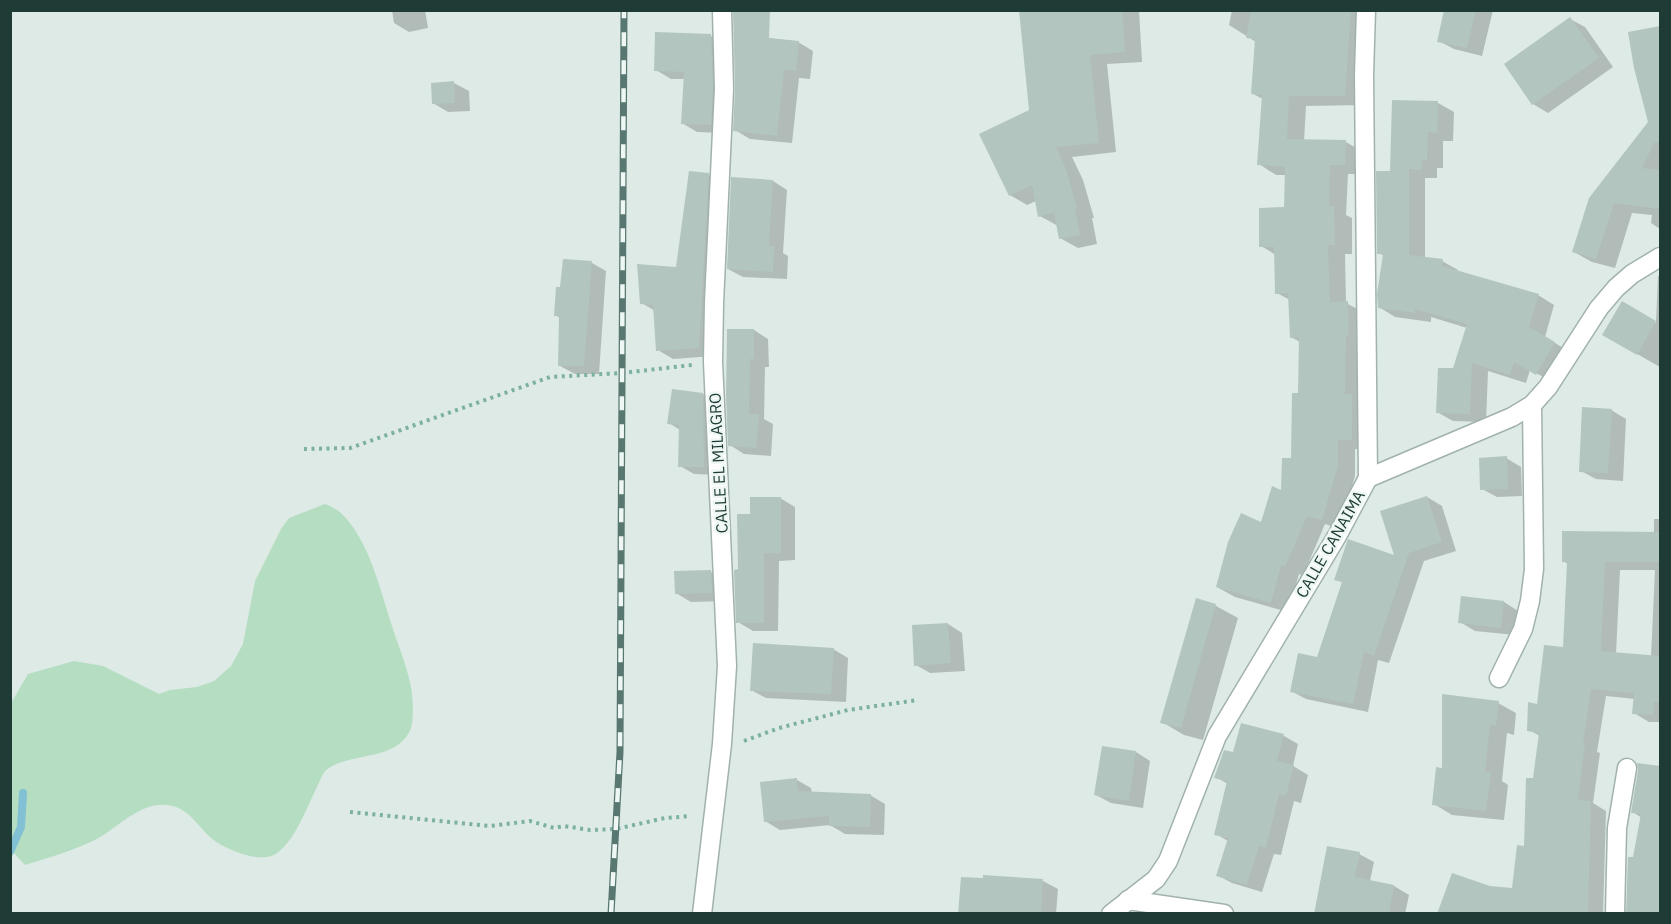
<svg xmlns="http://www.w3.org/2000/svg" width="1671" height="924" font-family="'IBM Plex Sans',sans-serif">
<style>
.green{fill:#b5ddc2}
.shadow{fill:#0003;fill-rule:evenodd}
.lines{fill:none;stroke-linecap:round;stroke-linejoin:round}
.stream{stroke:#82c1d3;stroke-width:8}
.building{fill:#b3c5bf}
.minor-casing{stroke:#a1b2ad;stroke-width:21}
.path{stroke:#7cb0a3;stroke-width:4;stroke-dasharray:3 4.5;stroke-linecap:butt}
.minor{stroke:#fff;stroke-width:18}
.rail-casing{stroke:#587771;stroke-width:7}
.rail{stroke:#eef7f3;stroke-width:4.5;stroke-dasharray:14;stroke-linecap:butt}
.labels{text-anchor:middle;dominant-baseline:central;stroke-width:5;stroke-linejoin:round;paint-order:stroke}
.street-label{font-size:16px;fill:#1e3b35;stroke:#eef7f3}
</style>
<rect width="100%" height="100%" fill="#deeae6"/>
<!-- green -->
<path class="green" d="M 325,504 C 339,509 347,518 355,530 C 373,558 381,592 391,623 C 397,643 406,663 410,683 C 413,692 414,719 411,728 C 398,763 347,751 325,771 C 322,775 319,783 317,787 C 307,807 294,844 274,855 C 258,863 224,849 211,838 C 199,827 189,810 173,806 C 142,798 119,828 93,841 C 71,851 48,858 25,865 L 11,850 L 11,703 L 28,674 L 74,661 L 103,666 L 159,694 L 170,690 L 197,687 L 214,681 L 231,666 L 243,644 L 255,581 L 281,529 L 289,518 Z"/>
<!-- shadow -->
<g class="shadow">
<polygon points="392,10 425,10 428,28 409,32 394,23"/>
<polygon points="1021,10 1139,10 1142,62 1107,64 1116,152 1072,157 1083,180 1094,218 1092,218 1097,244 1078,248 1060,238 1058,226 1040,216 1036,201 1027,205 1010,195 1030,111"/>
<polygon points="1232,10 1369,10 1362,105 1306,106 1304,141 1346,142 1363,152 1362,174 1348,174 1346,215 1352,218 1352,254 1345,254 1346,303 1365,313 1369,449 1355,449 1355,476 1340,529 1325,524 1303,576 1299,574 1288,612 1235,597 1217,587 1262,524 1282,492 1293,460 1300,395 1300,342 1291,337 1290,300 1277,293 1276,255 1261,246 1286,209 1287,175 1276,175 1259,164 1263,99 1253,94 1256,42 1229,25"/>
<polygon points="1446,10 1493,10 1482,56 1454,49 1439,41"/>
<polygon points="1570,19 1585,27 1613,67 1548,113 1533,104 1506,64"/>
<polygon points="1660,27 1660,229 1651,223 1652,215 1632,213 1615,268 1592,262 1574,252 1650,123 1629,33"/>
<polygon points="711,36 726,44 726,133 697,132 682,123 685,79 671,79 656,70"/>
<polygon points="768,38 798,42 813,51 810,79 799,78 792,143 750,139 735,130"/>
<polygon points="454,83 469,91 470,111 448,112 433,103"/>
<polygon points="1438,103 1454,112 1453,141 1443,141 1443,168 1437,168 1437,178 1425,178 1425,258 1442,261 1458,270 1458,272 1538,295 1554,305 1545,337 1570,352 1553,382 1530,370 1526,383 1488,371 1486,422 1453,421 1437,412 1454,370 1467,328 1431,317 1431,322 1395,317 1379,307 1384,256 1379,253 1391,173"/>
<polygon points="708,175 723,183 714,356 673,359 658,350 655,311 642,303 677,268"/>
<polygon points="773,181 787,190 783,253 788,256 787,279 743,277 728,269"/>
<polygon points="592,263 606,271 599,374 575,374 560,366 560,318 555,315 561,289"/>
<polygon points="1658,276 1660,276 1660,367 1604,335 1622,303 1656,323"/>
<polygon points="754,330 768,339 769,367 765,367 764,419 773,424 771,456 744,454 730,445"/>
<polygon points="703,394 718,403 719,475 694,474 680,466 680,430 669,423"/>
<polygon points="1611,410 1626,419 1623,481 1596,479 1581,471"/>
<polygon points="1506,458 1521,467 1522,496 1497,497 1482,489"/>
<polygon points="1427,497 1442,506 1456,551 1424,561 1389,663 1378,660 1368,712 1306,699 1291,691 1318,658 1343,583 1336,579 1396,557"/>
<polygon points="780,498 795,507 795,560 779,561 778,631 753,631 738,622 740,571 752,515"/>
<path d="M 1654,519 L 1660,519 L 1660,722 L 1649,722 L 1634,713 L 1635,699 L 1606,696 L 1597,752 L 1600,753 L 1593,803 L 1606,811 L 1603,914 L 1439,914 L 1489,887 L 1513,890 L 1525,848 L 1540,736 L 1529,730 L 1564,648 L 1568,564 L 1563,561 L 1654,533 ZM 1620,570 L 1655,570 L 1651,657 L 1616,654 Z"/>
<polygon points="711,572 726,580 727,601 691,602 676,593"/>
<polygon points="1197,600 1216,606 1238,618 1203,740 1184,735 1162,722"/>
<polygon points="1504,602 1518,611 1515,635 1475,631 1460,622"/>
<polygon points="948,624 962,633 965,671 930,673 916,665"/>
<polygon points="833,649 848,658 846,702 766,698 751,690"/>
<polygon points="1498,703 1516,713 1514,735 1507,733 1502,781 1508,785 1504,820 1452,815 1434,804 1443,770"/>
<polygon points="1242,725 1284,736 1298,744 1293,766 1308,775 1301,803 1294,801 1281,855 1274,854 1262,892 1232,883 1217,875 1228,841 1216,834 1228,784 1216,777 1234,754"/>
<polygon points="1136,752 1150,761 1143,808 1111,803 1096,795"/>
<polygon points="1639,765 1660,767 1660,914 1647,914 1634,859 1642,818 1633,812 1640,770"/>
<polygon points="797,780 811,788 812,793 870,795 885,804 884,835 845,834 830,825 780,830 765,821"/>
<polygon points="1359,854 1374,862 1370,881 1394,886 1409,895 1405,914 1316,914"/>
<polygon points="1043,881 1058,889 1056,914 960,914"/>
</g>
<g class="lines">
<!-- stream -->
<polyline class="stream" points="10,852 21,827 23,793"/>
</g>
<!-- building -->
<g class="building">
<polygon points="733,10 770,10 769,38 799,41 796,71 784,70 777,136 733,131 735,89"/>
<polygon points="1019,10 1122,10 1125,52 1090,55 1099,143 1056,147 1066,169 1077,208 1075,209 1080,235 1059,239 1054,213 1038,217 1032,185 1009,196 979,134 1029,110"/>
<polygon points="1251,10 1351,10 1345,96 1289,96 1287,139 1346,140 1345,165 1330,165 1329,206 1334,206 1335,245 1328,245 1330,302 1348,301 1349,335 1346,336 1345,394 1352,394 1352,440 1338,440 1338,466 1322,520 1307,516 1285,567 1281,565 1271,603 1216,587 1228,542 1241,513 1261,522 1272,486 1281,490 1282,458 1291,458 1292,393 1298,393 1299,337 1290,338 1288,293 1275,294 1274,247 1259,247 1259,208 1284,207 1285,167 1257,165 1262,95 1251,94 1255,39 1246,38"/>
<polygon points="1444,10 1476,10 1467,48 1437,42"/>
<polygon points="1570,17 1599,58 1532,105 1504,64"/>
<polygon points="1660,26 1660,142 1654,143 1642,168 1660,170 1660,209 1614,203 1596,259 1572,252 1589,198 1648,122 1634,68 1628,32"/>
<polygon points="655,32 711,34 713,89 711,125 681,124 684,72 654,71"/>
<polygon points="454,81 455,103 432,104 431,83"/>
<polygon points="1392,100 1438,101 1437,133 1428,132 1427,160 1422,160 1421,170 1409,169 1409,255 1443,259 1442,266 1539,294 1529,327 1555,342 1536,375 1514,362 1510,375 1472,363 1470,414 1436,413 1438,368 1453,368 1467,324 1415,309 1415,313 1378,308 1377,294 1383,254 1377,254 1376,171 1390,171"/>
<polygon points="689,171 709,173 699,348 656,351 653,305 640,304 637,264 676,267"/>
<polygon points="731,177 773,180 769,246 774,246 773,272 727,269"/>
<polygon points="563,259 592,261 584,366 558,366 559,316 554,316 556,287 560,287"/>
<polygon points="1622,301 1656,321 1637,355 1602,335"/>
<polygon points="727,329 754,329 754,359 750,359 749,414 759,414 756,448 728,446 726,395"/>
<polygon points="672,389 703,393 704,467 678,467 679,425 667,424"/>
<polygon points="1582,407 1612,409 1608,473 1579,472"/>
<polygon points="1507,456 1508,489 1480,490 1479,458"/>
<polygon points="1427,496 1442,542 1409,553 1374,656 1364,652 1353,704 1290,692 1298,653 1317,657 1342,582 1334,580 1348,539 1394,555 1380,511"/>
<polygon points="750,497 781,497 781,553 764,553 764,623 736,623 734,570 738,569 737,514 750,514"/>
<polygon points="1562,531 1660,532 1660,562 1605,562 1601,651 1660,656 1660,702 1654,702 1653,715 1632,714 1634,693 1591,689 1583,743 1585,743 1578,800 1591,801 1588,914 1437,914 1452,873 1490,886 1512,888 1517,845 1524,846 1526,778 1533,778 1539,733 1527,731 1528,702 1537,704 1544,645 1563,647 1567,562 1562,562"/>
<polygon points="711,570 712,593 675,594 674,571"/>
<polygon points="1461,596 1504,601 1501,628 1458,623"/>
<polygon points="1196,598 1216,604 1181,728 1160,723"/>
<polygon points="948,623 951,663 914,666 912,625"/>
<polygon points="753,643 834,648 831,694 750,691"/>
<polygon points="1442,694 1499,701 1496,726 1490,724 1485,772 1491,773 1486,811 1432,805 1436,767 1442,768"/>
<polygon points="1241,723 1284,734 1277,761 1294,765 1286,796 1279,794 1266,848 1259,846 1247,885 1216,876 1228,838 1214,835 1227,781 1214,778 1224,750 1233,752"/>
<polygon points="1102,746 1136,751 1129,801 1094,795"/>
<polygon points="1637,763 1660,766 1660,914 1626,914 1628,857 1633,857 1641,814 1631,813 1638,770"/>
<polygon points="797,778 798,791 871,794 870,827 829,826 829,816 764,822 760,782"/>
<polygon points="1327,846 1360,852 1355,877 1394,885 1389,914 1314,914"/>
<polygon points="983,875 1043,879 1041,914 958,914 961,877 983,878"/>
</g>
<g class="lines">
<!-- minor casing -->
<g class="minor-casing">
<g id="minor">
<polyline points="1368,478 1512,417 1532,405 1548,387 1599,308 1616,288 1632,274 1660,257"/>
<polyline points="1499,678 1523,629 1530,601 1534,569 1532,405"/>
<polyline points="1128,900 1224,914"/>
<polyline points="702,914 722,744 727,666 713,362 714,303 724,89 722,10"/>
<polyline points="1111,914 1156,879 1168,861 1217,736 1337,536 1368,478 1364,75 1366,10"/>
<polyline points="1615,914 1617,828 1627,768"/>
</g>
</g>
<!-- path -->
<g class="path">
<polyline points="304,449 350,448 550,377 622,373 692,365"/>
<polyline points="744,741 779,728 848,710 918,700"/>
<polyline points="350,812 490,826 530,821 554,828 564,826 590,830 616,829 665,818 691,816"/>
</g>
<!-- minor -->
<use href="#minor" class="minor"/>
<!-- rail casing -->
<g class="rail-casing">
<polyline id="rail" points="611,914 620,752 624,10"/>
</g>
<!-- rail -->
<use href="#rail" class="rail"/>
</g>
<g class="labels">
<!-- street labels -->
<g class="street-label">
<text transform="translate(718 463) rotate(-93)">CALLE EL MILAGRO</text>
<text transform="translate(1330 544) rotate(-60)">CALLE CANAIMA</text>
</g>
</g>
<!-- border -->
<rect width="1671" height="924" fill="none" stroke="#1e3b35" stroke-width="24"/>
</svg>
